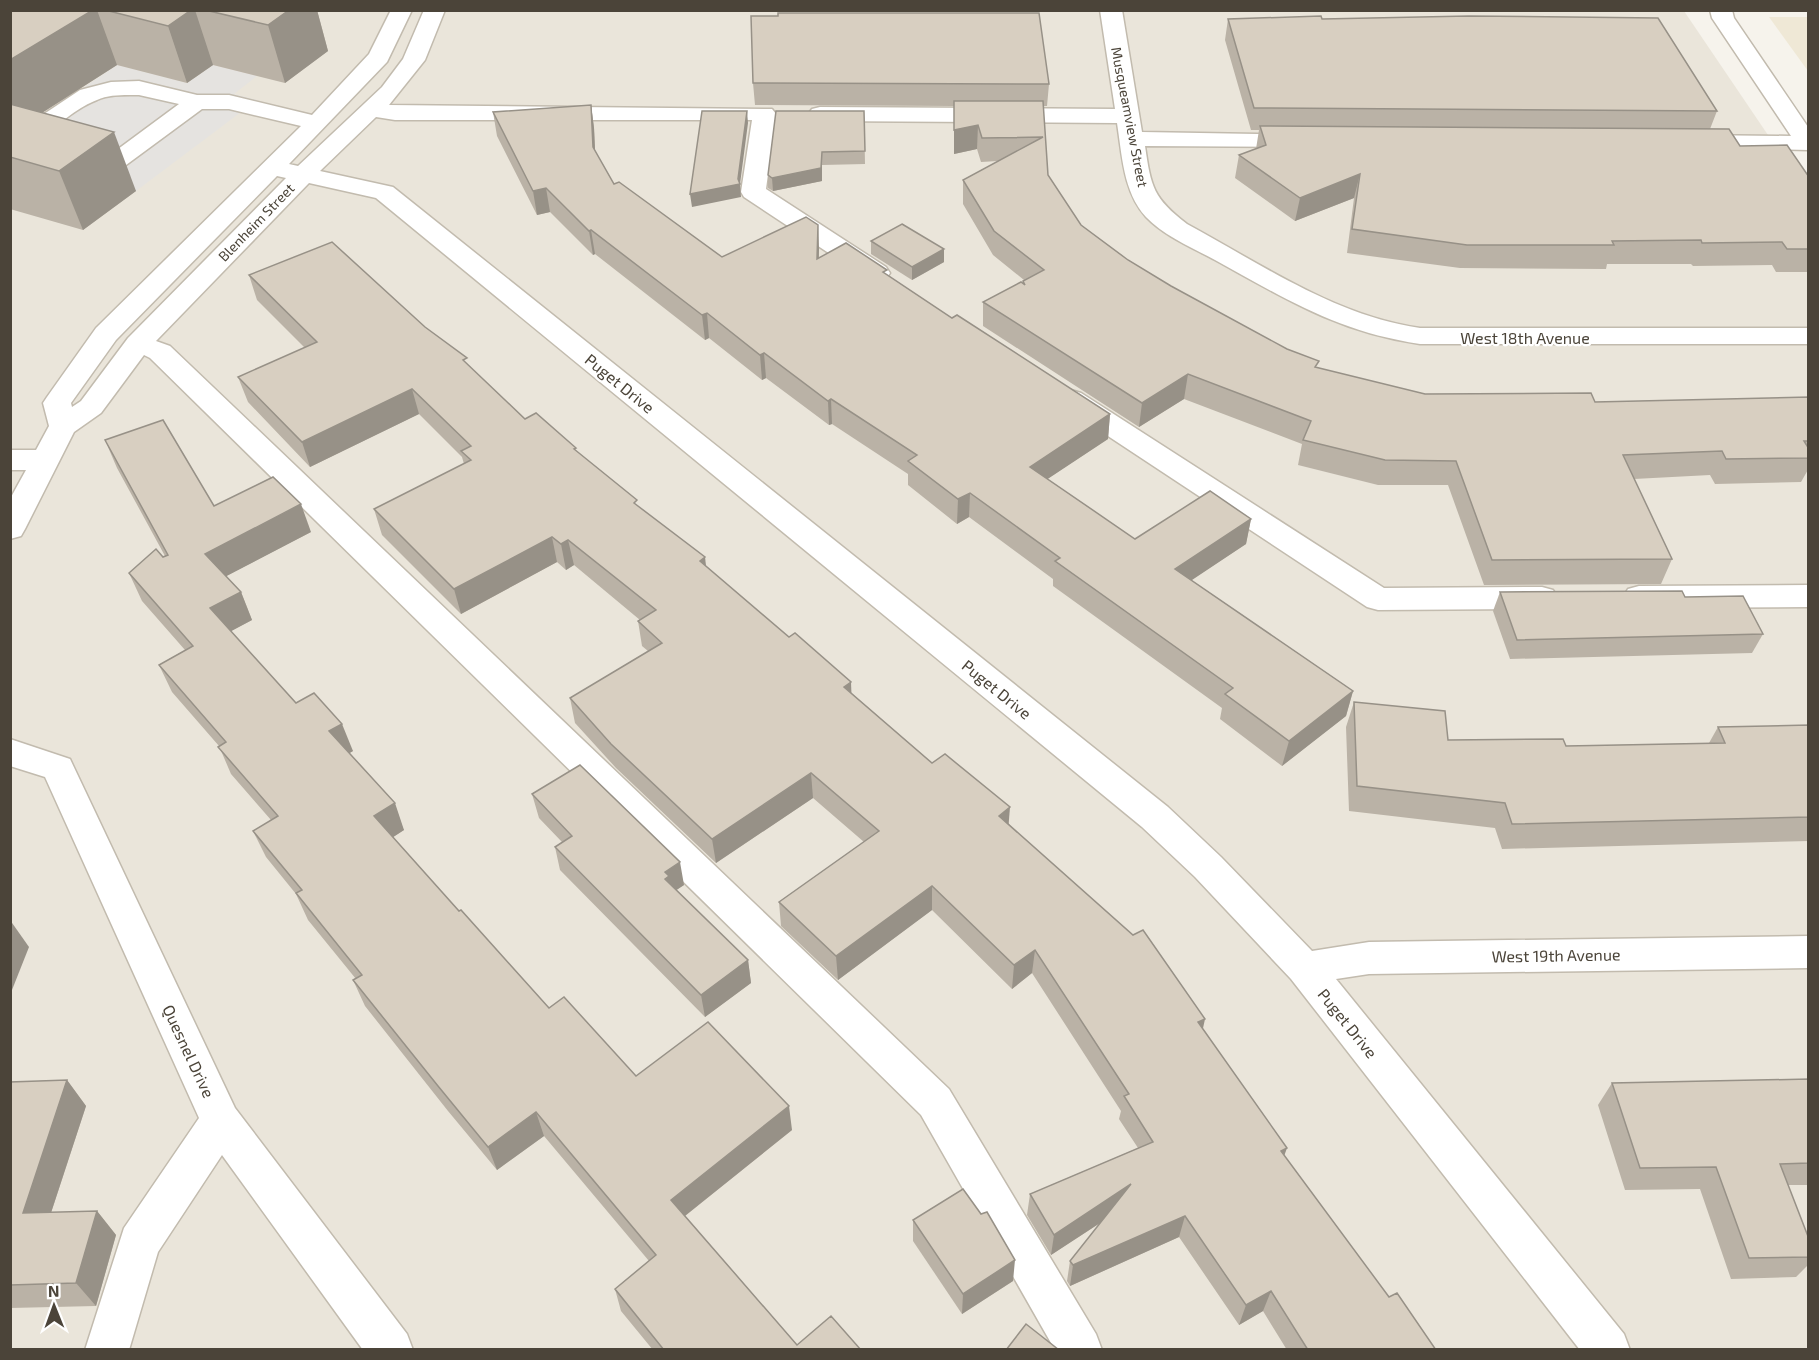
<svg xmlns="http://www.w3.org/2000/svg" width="1819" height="1360" font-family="'Exo 2',sans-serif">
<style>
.residential{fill:#eae5da}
.education{fill:#efe8d6}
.parking{fill:#e5e3e0}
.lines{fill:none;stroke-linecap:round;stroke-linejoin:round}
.minor-casing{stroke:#c2bbae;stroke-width:3}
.minor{fill:#fff;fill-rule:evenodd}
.wall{fill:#bab2a6}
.shaded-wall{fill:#979187}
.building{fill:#d8cfc1;stroke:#979187;stroke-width:1.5}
.labels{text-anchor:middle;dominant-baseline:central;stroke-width:4.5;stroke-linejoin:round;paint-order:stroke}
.far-street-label{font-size:14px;fill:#4b4439;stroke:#fff}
.street-label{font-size:16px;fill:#4b4439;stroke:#fff}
</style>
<rect width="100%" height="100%" fill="#f6f3ec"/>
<!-- residential -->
<polygon class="residential" points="10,11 1684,11 1808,194 1808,1349 11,1349"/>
<!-- education -->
<polygon class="education" points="1769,17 1808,17 1808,71"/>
<!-- parking -->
<polygon class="parking" points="117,65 187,83 213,65 257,76 234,94 257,100 136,191 10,137"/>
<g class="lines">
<!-- minor casing -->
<g class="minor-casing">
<g id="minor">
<path d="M 391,10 L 412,10 L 387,62 L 289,164 L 298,166 L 382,87 L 403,59 L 424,10 L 445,10 L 425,60 L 389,105 L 772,109 L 776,114 L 766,189 L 886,267 L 890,273 L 886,279 L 877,281 L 868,279 L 744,197 L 741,192 L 752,120 L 395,120 L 376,117 L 320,171 L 393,187 L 1168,807 L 1221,857 L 1312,951 L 1369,942 L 1808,936 L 1808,968 L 1369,974 L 1336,979 L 1624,1334 L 1630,1350 L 1580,1350 L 1291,979 L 1195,877 L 1142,827 L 376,198 L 309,183 L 156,341 L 170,346 L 949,1089 L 1096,1334 L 1102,1350 L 1055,1350 L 921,1115 L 150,358 L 144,355 L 101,413 L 74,432 L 25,529 L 21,536 L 10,539 L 10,499 L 26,470 L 10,470 L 10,450 L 36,450 L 49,426 L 43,403 L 47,397 L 96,328 L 301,126 L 229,109 L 202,109 L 122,168 L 114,170 L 36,149 L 23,139 L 38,118 L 80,90 L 111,82 L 139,81 L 197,95 L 229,95 L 312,115 L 369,54 ZM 139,95 L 179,104 L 110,155 L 48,137 C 58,122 81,106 97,100 C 110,94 125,95 139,95 ZM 277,176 L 286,178 L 128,338 L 81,401 L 72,407 L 71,403 L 116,340 Z"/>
<path d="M 1100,10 L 1122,10 L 1142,132 L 1311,135 L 1315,140 L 1311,145 L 1303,147 L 1145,146 C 1151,187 1153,198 1187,224 C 1261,264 1335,316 1420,328 L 1808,328 L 1808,344 L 1420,344 C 1338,332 1286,299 1215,260 C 1193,248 1164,236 1146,217 C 1123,192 1122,154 1117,123 L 820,121 L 812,119 L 808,114 L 812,109 L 820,107 L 1115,109 Z"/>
<polygon points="1710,10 1732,10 1734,18 1808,127 1808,150 1685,147 1681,142 1685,137 1693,135 1791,136 1712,18"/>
<polygon points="1071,390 1081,393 1384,588 1542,587 1553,590 1558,598 1553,606 1542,609 1378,610 1367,607 1061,405 1057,399 1061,393"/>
<polygon points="1808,585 1808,607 1639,608 1628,605 1623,597 1628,589 1639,586"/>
<polygon points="10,739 70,759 235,1108 407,1334 413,1350 363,1350 222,1155 158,1252 129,1350 85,1350 124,1228 199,1118 45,777 10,766"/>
</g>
</g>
<!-- minor -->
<use href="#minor" class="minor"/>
</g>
<!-- wall -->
<g class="wall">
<polygon points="10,10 317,10 328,51 285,83 213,65 187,83 117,65 42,113 136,191 83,230 10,209"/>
<polygon points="1228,19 1322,19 1717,111 1710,129 1740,146 1809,177 1809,272 1776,272 1772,265 1693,266 1691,264 1607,264 1606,269 1460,268 1347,253 1354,198 1295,221 1235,178 1239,155 1256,149 1259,130 1251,130 1225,40"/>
<polygon points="753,83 1049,84 1047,106 1043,106 1048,175 1081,225 1128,260 1171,286 1318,368 1425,394 1595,402 1809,397 1809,468 1801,482 1715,484 1710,475 1634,479 1672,559 1661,584 1484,585 1448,485 1378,485 1298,465 1302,444 1184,399 1139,427 983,326 983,302 1023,283 1023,281 1024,280 993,255 963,204 963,180 998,161 981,162 977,149 954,154 954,106 755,105"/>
<polygon points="591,105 594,128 595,151 614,184 722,257 818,225 819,258 887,275 952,318 1110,414 1108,439 1047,479 1135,539 1251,519 1246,544 1191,580 1353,691 1346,716 1282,766 1220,719 1222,708 1053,586 1053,579 969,517 957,524 908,485 908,474 832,424 829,425 766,378 762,380 709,338 705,340 595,254 593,255 550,212 537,215 497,136 493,112"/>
<polygon points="864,111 865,164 822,165 822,181 773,191 768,188 768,175"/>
<polygon points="871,241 944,249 944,262 912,280 871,254"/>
<polygon points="249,275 425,327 468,366 525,419 577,452 706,567 932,763 1009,824 1203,1029 1284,1156 1389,1297 1436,1350 1287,1350 1263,1311 1239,1325 1179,1237 1070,1286 1067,1281 1070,1261 1100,1223 1051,1255 1027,1215 1030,1194 1138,1148 1119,1119 1121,1111 1032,973 1012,989 932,910 838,980 781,926 779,902 864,842 813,798 716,863 616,768 575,723 570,698 648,651 642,646 638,621 640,620 574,565 566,570 557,562 461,614 382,535 374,509 464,464 462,457 419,414 310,467 248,402 238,377 305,348 257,300"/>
<polygon points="105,440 214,506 311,532 226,576 241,592 252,620 231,631 296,703 353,751 349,753 404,830 393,837 459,911 549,1008 636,1076 792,1130 685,1216 797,1345 861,1350 653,1350 621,1311 615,1289 649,1261 544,1136 497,1170 448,1111 365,1006 353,980 356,979 308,920 296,894 266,857 253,831 271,820 231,774 219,746 172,692 159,665 185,650 142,601 129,573 165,556 117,468"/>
<polygon points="1500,592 1685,597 1763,634 1752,653 1510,659 1493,611"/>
<polygon points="1354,702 1448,740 1566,746 1709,743 1718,727 1809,725 1809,841 1502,849 1495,828 1349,811 1346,727"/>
<polygon points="532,794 684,885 676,890 748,960 751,983 705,1017 560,870 555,847 562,842 539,818"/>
<polygon points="1809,1079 1809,1185 1788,1185 1809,1239 1809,1264 1796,1277 1731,1279 1700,1189 1625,1190 1598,1105 1612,1083"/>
<polygon points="67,1080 86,1106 51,1213 97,1211 116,1235 96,1306 10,1308 10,1082"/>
<polygon points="913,1220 1013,1281 962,1314 913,1241"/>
</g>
<!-- shaded-wall -->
<g class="shaded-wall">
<polygon points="93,10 97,10 117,65 37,116 10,137 10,61 13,58"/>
<polygon points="191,10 195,10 213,65 187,83 168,26"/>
<polygon points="289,10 317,10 328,51 285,83 268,25"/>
<polygon points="591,105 594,128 596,170 593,147"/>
<polygon points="747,111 748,123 740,184 741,197 692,207 690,194 738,179"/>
<polygon points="978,125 977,149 954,154 954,130"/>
<polygon points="114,132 136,191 83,230 59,171"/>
<polygon points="822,152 822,181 773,191 772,178"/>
<polygon points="1360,174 1354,198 1295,221 1300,198"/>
<polygon points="546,188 550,212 537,215 533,191"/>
<polygon points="818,225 819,249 818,283 817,259"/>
<polygon points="591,230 595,254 593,255 589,231"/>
<polygon points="944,249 944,262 912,280 912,267"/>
<polygon points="707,313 709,338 705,340 702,315"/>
<polygon points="764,353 766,378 762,380 760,355"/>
<polygon points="1188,374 1184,399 1139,427 1142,403"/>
<polygon points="412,389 419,414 310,467 302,442"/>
<polygon points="831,399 832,424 829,425 828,401"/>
<polygon points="1110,414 1108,439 1028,492 1030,467"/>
<polygon points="970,493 969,517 957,524 958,499"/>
<polygon points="301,504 311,532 217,581 205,554"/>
<polygon points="1251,519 1246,544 1171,594 1175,569"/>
<polygon points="552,537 557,562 461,614 454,589"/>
<polygon points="568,540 574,565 566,570 561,544"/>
<polygon points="705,557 708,583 700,561"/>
<polygon points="241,592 252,620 222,636 210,608"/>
<polygon points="851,682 852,708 844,687"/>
<polygon points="1353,691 1346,716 1282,766 1289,741"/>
<polygon points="342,724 353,751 340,759 329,731"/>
<polygon points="811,773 813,798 716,863 712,839"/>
<polygon points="395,803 404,830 384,843 374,816"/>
<polygon points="1010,807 1008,832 999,816"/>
<polygon points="680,862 684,885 672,893 670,902 665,872"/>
<polygon points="932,886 932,910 838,980 836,956"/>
<polygon points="10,920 29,947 10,995"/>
<polygon points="1035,950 1032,973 1012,989 1014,965"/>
<polygon points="748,960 751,983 705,1017 701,995"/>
<polygon points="1205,1019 1200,1042 1198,1022"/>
<polygon points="67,1080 86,1106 43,1237 23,1213"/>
<polygon points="789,1106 792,1130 676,1223 671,1200"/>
<polygon points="536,1112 544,1136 497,1170 488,1147"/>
<polygon points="1287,1148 1279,1170 1281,1151"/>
<polygon points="1131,1184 1126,1206 1051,1255 1054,1235"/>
<polygon points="97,1211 116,1235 96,1306 76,1283"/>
<polygon points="1185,1216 1179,1237 1070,1286 1073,1265"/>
<polygon points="1015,1260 1013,1281 962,1314 963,1294"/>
<polygon points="1271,1291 1263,1311 1239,1325 1246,1305"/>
</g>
<!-- building -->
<g class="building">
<polygon points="10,10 93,10 13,58 10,61"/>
<polygon points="105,10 191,10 168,26"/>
<polygon points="205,10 289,10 268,25"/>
<polygon points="778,13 1039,13 1049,84 753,83 751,16 778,16"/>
<polygon points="1321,16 1322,19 1469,16 1658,18 1717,111 1254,108 1228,19"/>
<polygon points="954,101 1043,101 1048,175 1081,225 1128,260 1171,286 1287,349 1319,361 1315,367 1425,394 1591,393 1595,402 1809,397 1809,441 1804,441 1809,449 1809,458 1726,459 1722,451 1623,455 1672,559 1492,560 1456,461 1385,460 1303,440 1311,421 1188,374 1142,403 983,302 1021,282 1025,285 1023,281 1044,270 994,231 963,180 1043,137 982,138 978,125 954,130"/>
<polygon points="10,104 114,132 59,171 10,157"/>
<polygon points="591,105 593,147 614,184 619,182 722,257 806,217 818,225 817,259 846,243 887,270 883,272 952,318 957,315 1110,414 1030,467 1135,539 1210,491 1251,519 1175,569 1353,691 1289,741 1225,694 1233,688 1055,561 1060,558 970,493 958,499 908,461 917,455 831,399 828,401 764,353 760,355 707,313 702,315 591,230 589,231 546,188 533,191 493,112"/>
<polygon points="702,111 747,111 738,179 740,184 690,194"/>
<polygon points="776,111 864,111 865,151 822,152 821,168 772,178 768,175"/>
<polygon points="1260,126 1729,129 1740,146 1787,145 1809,177 1809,249 1787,249 1782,242 1702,243 1701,240 1612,241 1614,245 1467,245 1352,229 1360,174 1300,198 1239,155 1266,145"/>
<polygon points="902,224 944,249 912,267 871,241"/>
<polygon points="332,242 425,327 467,358 463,360 525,419 536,413 576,448 574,449 637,500 634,503 705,557 700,561 789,637 795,633 851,682 844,687 932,763 945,754 1010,807 999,816 1133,935 1143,930 1205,1019 1198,1022 1287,1148 1281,1151 1389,1297 1397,1293 1436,1350 1308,1350 1271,1291 1246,1305 1185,1216 1073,1265 1070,1261 1131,1184 1054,1235 1030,1194 1153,1142 1124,1096 1129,1094 1035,950 1014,965 932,886 836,956 779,902 879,831 811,773 712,839 611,744 570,698 662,643 638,621 656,610 568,540 561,544 552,537 454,589 374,509 471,460 461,451 471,446 412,389 302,442 238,377 317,342 249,275"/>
<polygon points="163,420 214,506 273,477 301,504 205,554 241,592 210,608 296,703 314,693 342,724 329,731 395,803 374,816 459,911 461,910 549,1008 564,997 636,1076 708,1022 789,1106 671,1200 797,1345 831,1316 861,1350 664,1350 615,1289 656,1255 536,1112 488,1147 438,1086 353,980 362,975 296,893 302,890 253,831 278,816 218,747 226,742 159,665 193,646 129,573 156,549 163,557 168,555 105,440"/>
<polygon points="1682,591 1685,597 1743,596 1763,634 1517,640 1500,592"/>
<polygon points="1354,702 1445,711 1448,740 1563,739 1566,746 1725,743 1718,727 1809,725 1809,817 1512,824 1505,803 1357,786"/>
<polygon points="580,765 680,862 665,872 669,876 665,879 748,960 701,995 555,847 572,836 532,794"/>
<polygon points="1809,1079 1809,1163 1780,1164 1809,1239 1809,1257 1749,1258 1716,1167 1640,1168 1612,1083"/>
<polygon points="67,1080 23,1213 97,1211 76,1283 10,1285 10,1082"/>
<polygon points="963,1189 981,1214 987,1212 1015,1260 963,1294 913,1220"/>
<polygon points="1026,1324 1059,1350 1006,1350"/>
</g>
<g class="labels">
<!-- far-street labels -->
<g class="far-street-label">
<text transform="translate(1130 117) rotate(79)">Musqueamview Street</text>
<text transform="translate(256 222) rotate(-46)">Blenheim Street</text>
</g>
<!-- street labels -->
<g class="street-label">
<text x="1525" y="337">West 18th Avenue</text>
<text transform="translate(620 383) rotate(39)">Puget Drive</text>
<text transform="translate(997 689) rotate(39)">Puget Drive</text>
<text transform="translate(1556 955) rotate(-1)">West 19th Avenue</text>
<text transform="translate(1348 1023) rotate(51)">Puget Drive</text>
<text transform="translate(189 1051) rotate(65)">Quesnel Drive</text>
</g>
</g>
<!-- border -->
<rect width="1819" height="1360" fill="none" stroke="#4b4439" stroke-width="24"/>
<!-- north arrow -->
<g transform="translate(54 1306) rotate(359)" stroke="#ffffff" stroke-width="4.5" paint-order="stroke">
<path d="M0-4.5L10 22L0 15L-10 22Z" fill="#4b4439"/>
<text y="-9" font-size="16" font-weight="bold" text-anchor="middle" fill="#4b4439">N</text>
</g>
</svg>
